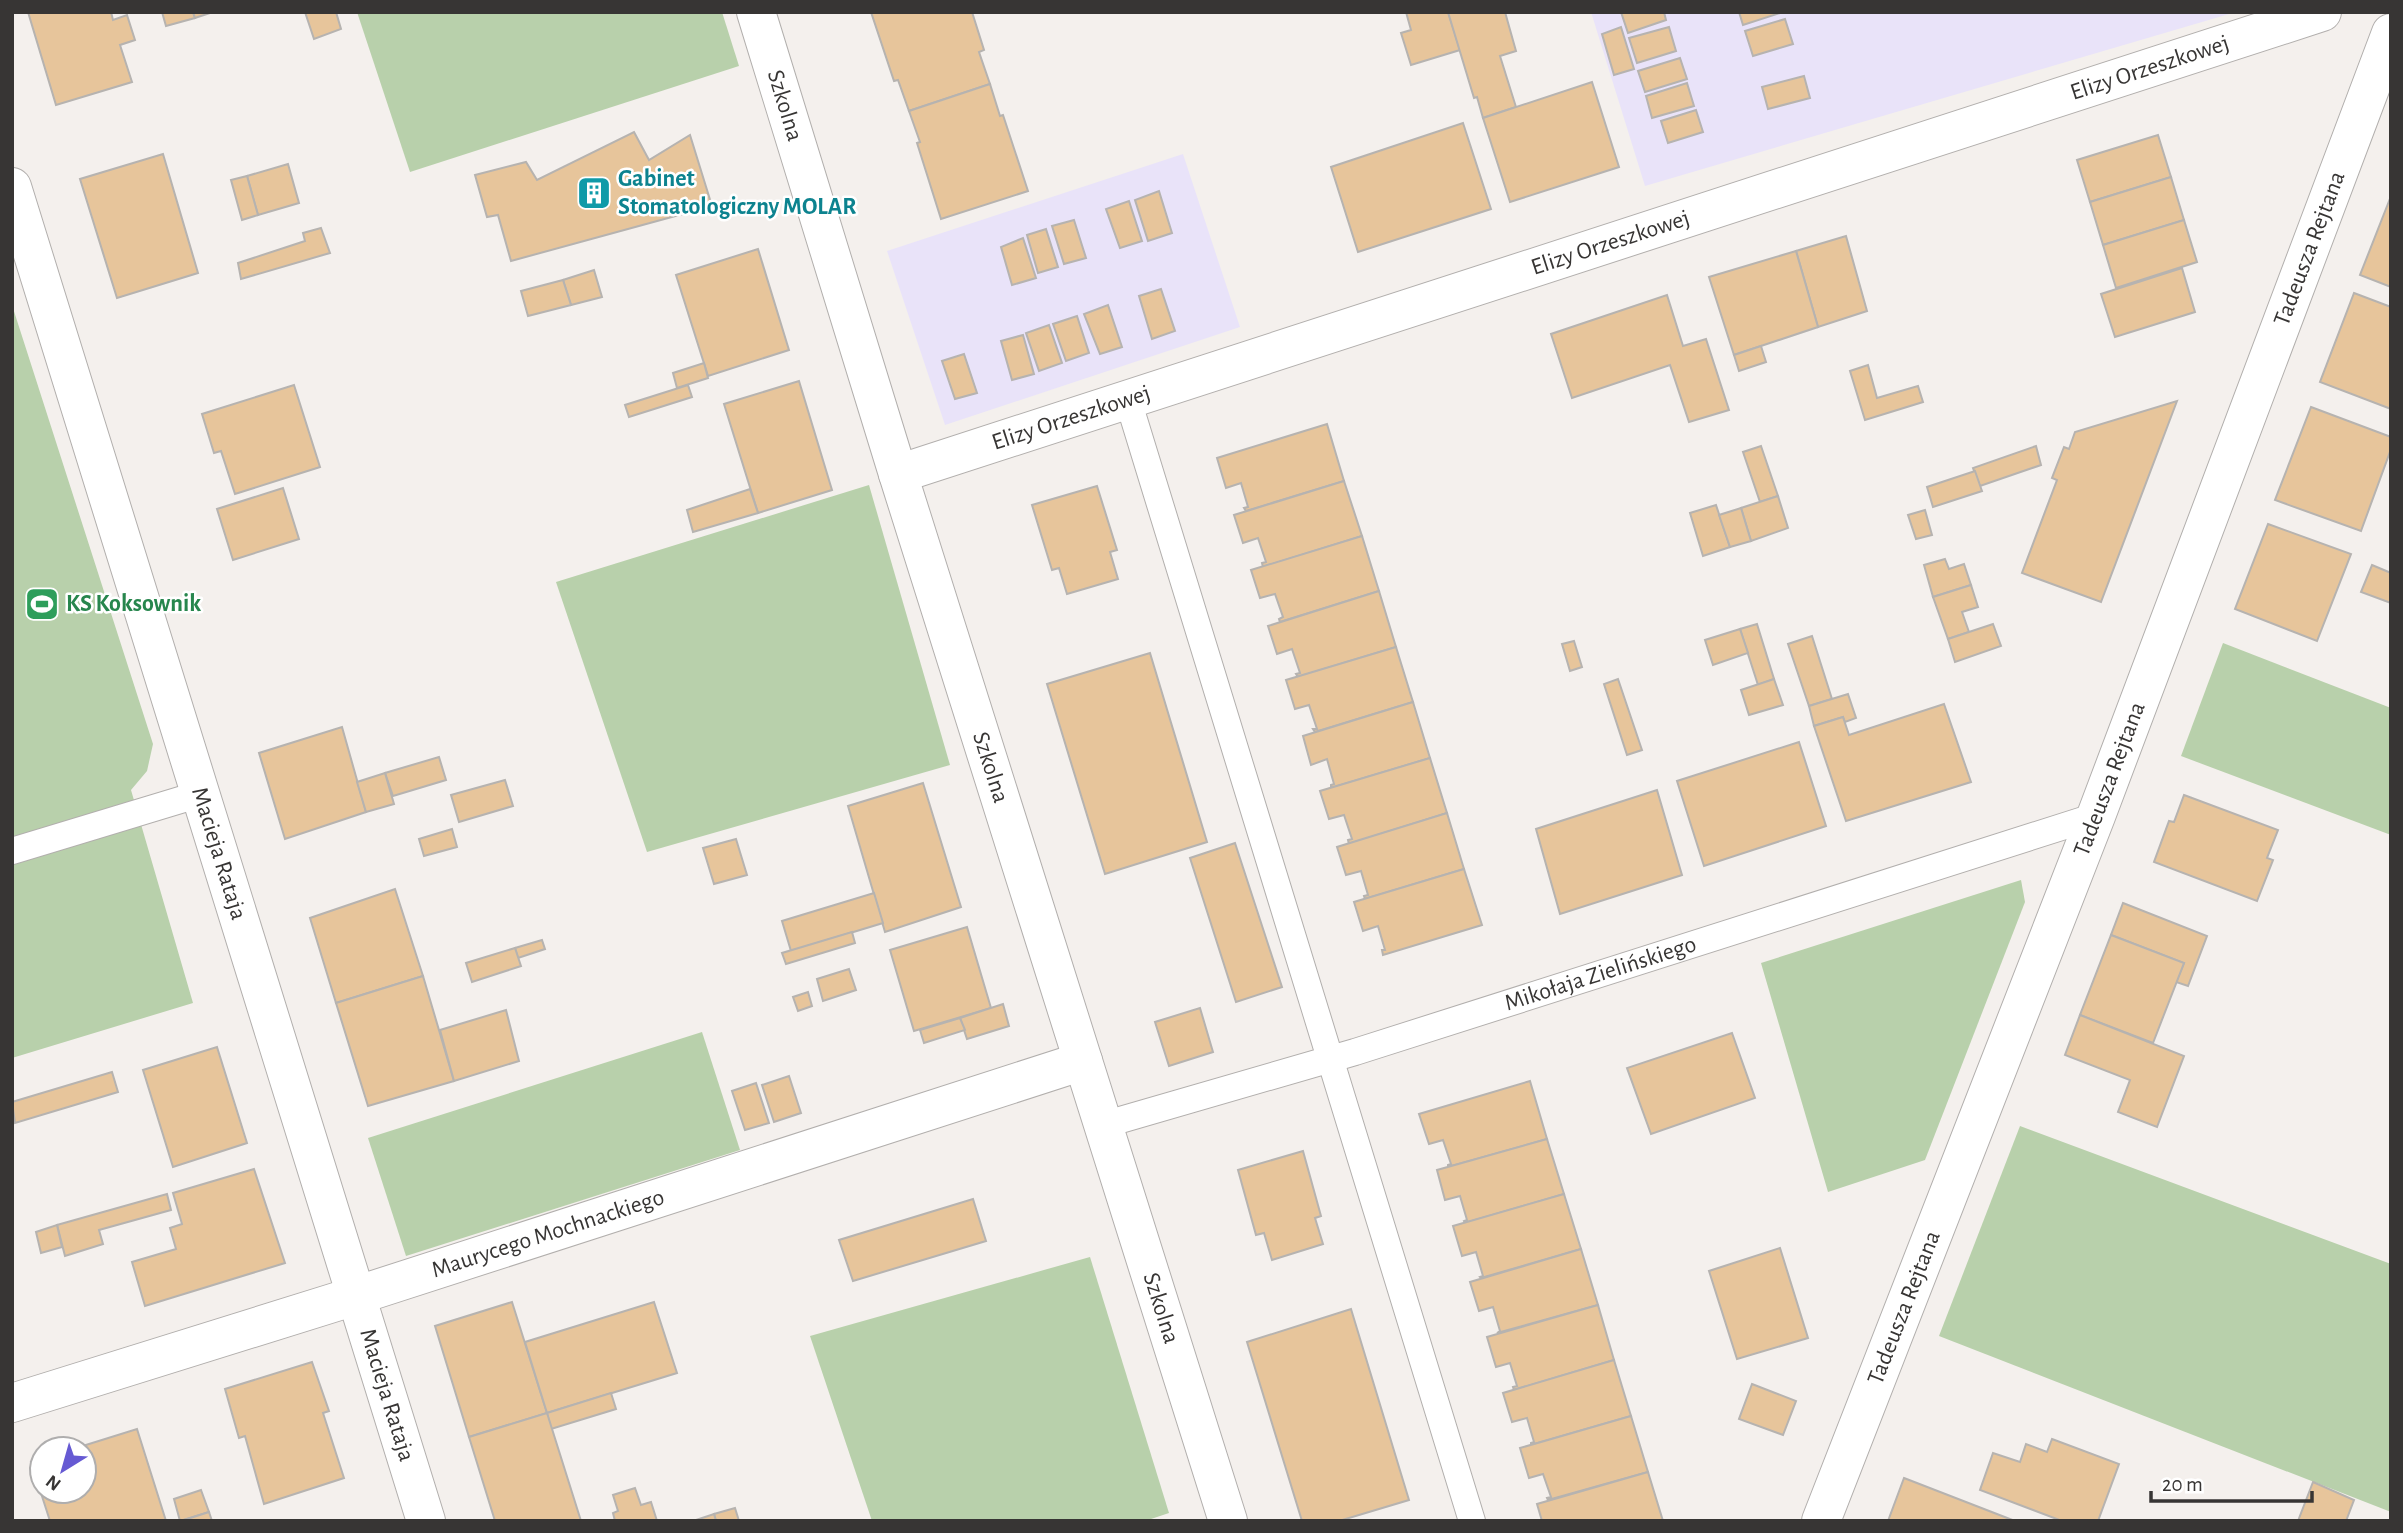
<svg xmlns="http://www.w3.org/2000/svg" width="2403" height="1533" font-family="'Alegreya Sans',sans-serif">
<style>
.industrial{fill:#e9e3f9}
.green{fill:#b8d0ab}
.building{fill:#e7c59b;stroke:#b6b3b0;stroke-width:2}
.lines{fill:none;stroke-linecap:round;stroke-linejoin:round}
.lane-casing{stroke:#b2afad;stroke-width:28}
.street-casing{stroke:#b2afad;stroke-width:40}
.lane{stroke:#fff;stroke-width:26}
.street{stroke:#fff;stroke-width:38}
.labels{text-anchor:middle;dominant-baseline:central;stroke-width:5;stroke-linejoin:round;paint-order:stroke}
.street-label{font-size:24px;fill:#373534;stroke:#fff}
.culture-label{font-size:24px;font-weight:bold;fill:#0d838f;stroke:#fff;text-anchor:start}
.leisure-label{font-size:24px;font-weight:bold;fill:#27864d;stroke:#fff;text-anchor:start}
</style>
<rect width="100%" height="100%" fill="#f4f0ed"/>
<!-- industrial -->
<g class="industrial">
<polygon points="1591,12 2236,12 1645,186"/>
<polygon points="1183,154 1240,327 945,425 887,251"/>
</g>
<!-- green -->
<g class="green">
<polygon points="357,12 722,12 739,66 410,172"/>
<polygon points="12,305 153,744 147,771 131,790 193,1003 12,1058"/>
<polygon points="869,485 950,765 647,852 556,582"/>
<polygon points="2223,643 2391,708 2391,835 2181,756"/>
<polygon points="2021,880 2025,902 1925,1160 1828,1192 1761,963"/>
<polygon points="702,1032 740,1150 406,1256 368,1138"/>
<polygon points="2020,1126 2391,1264 2391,1512 1939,1336"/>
<polygon points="1090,1257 1169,1513 1145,1521 872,1521 810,1336"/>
</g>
<!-- building -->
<g class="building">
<polygon points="28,12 111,12 113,20 127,15 135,40 120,45 132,82 56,105"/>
<polygon points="162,12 193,12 195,18 166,26"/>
<polygon points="193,12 213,12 195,18"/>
<polygon points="305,12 336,12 341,29 314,39"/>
<polygon points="871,12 972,12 984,50 979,52 990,84 909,111 898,80 894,81"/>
<polygon points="1406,12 1448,12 1460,50 1411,65 1401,33 1411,30"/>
<polygon points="1448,12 1505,12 1516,51 1500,56 1516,107 1483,118 1477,97 1474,98"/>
<polygon points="1621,12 1664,12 1666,20 1628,33"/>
<polygon points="1739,12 1783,12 1743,25"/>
<polygon points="1785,19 1793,44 1753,56 1745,31"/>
<polygon points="1621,27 1634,69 1614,75 1602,34"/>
<polygon points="1669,27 1676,51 1637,63 1629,38"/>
<polygon points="1680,58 1687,79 1645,92 1638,71"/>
<polygon points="1804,76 1810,98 1768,109 1762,87"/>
<polygon points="1592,82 1619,167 1510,202 1483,118"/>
<polygon points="1687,83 1694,106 1652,118 1646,96"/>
<polygon points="990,84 1000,116 1003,115 1028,191 941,219 917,143 920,142 909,111"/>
<polygon points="1696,110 1703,132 1668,143 1661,121"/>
<polygon points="1463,123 1491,209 1358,252 1331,167"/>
<polygon points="634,132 649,160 690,135 712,206 511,261 498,215 487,217 475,175 526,162 537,180"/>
<polygon points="2158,135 2171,177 2090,202 2077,160"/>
<polygon points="163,154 198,273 117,298 80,179"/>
<polygon points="288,164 299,203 258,215 247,176"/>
<polygon points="247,176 258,215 242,220 231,180"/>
<polygon points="2171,177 2184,220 2103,245 2090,202"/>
<polygon points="1159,191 1172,233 1148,241 1135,200"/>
<polygon points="2391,196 2391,287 2360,275"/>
<polygon points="1129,201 1142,241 1120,248 1106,209"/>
<polygon points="1074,220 1086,258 1064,264 1052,226"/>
<polygon points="2184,220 2197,262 2116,288 2103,245"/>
<polygon points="321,228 330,253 241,279 238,263 305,241 303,233"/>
<polygon points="1046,229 1058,267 1038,273 1027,235"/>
<polygon points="1846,236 1867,311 1818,327 1796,251"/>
<polygon points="1023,238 1036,278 1012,285 1001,247"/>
<polygon points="758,249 789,350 708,376 676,275"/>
<polygon points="1796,251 1818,327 1734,355 1709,277"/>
<polygon points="2182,268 2195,312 2115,337 2101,294"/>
<polygon points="594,270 602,297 571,305 563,280"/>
<polygon points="563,280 571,305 528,316 521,291"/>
<polygon points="1161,289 1175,331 1152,339 1139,296"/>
<polygon points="2354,293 2391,307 2391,409 2320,382"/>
<polygon points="1667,295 1683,346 1706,339 1729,410 1689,422 1670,365 1572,398 1551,334"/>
<polygon points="1108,305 1122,347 1100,354 1084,314"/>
<polygon points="1077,316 1089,353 1066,361 1053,324"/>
<polygon points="1049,325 1062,363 1039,371 1026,333"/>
<polygon points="1023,335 1034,374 1012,380 1001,341"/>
<polygon points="1761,346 1766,362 1739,371 1734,355"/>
<polygon points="964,354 977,393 955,399 942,361"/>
<polygon points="704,363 708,378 677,388 673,373"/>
<polygon points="1868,365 1877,398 1918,386 1923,402 1865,420 1850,371"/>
<polygon points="799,381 832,490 758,513 724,404"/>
<polygon points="294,385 320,467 235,494 221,451 214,453 202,414"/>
<polygon points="688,385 692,397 629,417 625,405"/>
<polygon points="2177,401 2101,602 2022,573 2057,480 2052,478 2064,447 2069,449 2075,432"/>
<polygon points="2311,407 2391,437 2391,449 2361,531 2275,500"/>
<polygon points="1327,424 1344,481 1246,511 1244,508 1248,507 1241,483 1226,488 1217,458"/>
<polygon points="1761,446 1778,496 1760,502 1743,452"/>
<polygon points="2036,446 2041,465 1980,486 1973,468"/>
<polygon points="1975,471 1982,491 1933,507 1927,487"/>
<polygon points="1344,481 1362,536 1263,567 1262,563 1266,562 1258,538 1243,543 1234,515"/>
<polygon points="1097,486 1117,550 1110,552 1118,579 1067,594 1059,568 1052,570 1032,505"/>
<polygon points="283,488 299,539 233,560 217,509"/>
<polygon points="750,489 758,513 693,532 687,510"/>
<polygon points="1778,496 1788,528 1751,541 1741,508"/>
<polygon points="1716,505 1730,547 1703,556 1690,513"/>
<polygon points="1741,508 1751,541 1730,547 1719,515"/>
<polygon points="1925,510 1932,535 1916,539 1908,515"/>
<polygon points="2268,524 2351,554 2317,641 2235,609"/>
<polygon points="1362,536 1379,591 1280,622 1279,619 1283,617 1275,594 1260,598 1251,570"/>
<polygon points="1945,559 1949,569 1964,564 1971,585 1933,597 1924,565"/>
<polygon points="2372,565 2391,573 2391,603 2361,592"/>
<polygon points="1971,585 1978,607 1962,612 1969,632 1948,639 1933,597"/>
<polygon points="1379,591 1396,647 1298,677 1296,674 1300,673 1292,649 1277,654 1268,626"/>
<polygon points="1757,624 1774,679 1758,685 1740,629"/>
<polygon points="1993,624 2001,646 1955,662 1948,639"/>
<polygon points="1740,629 1748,653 1713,665 1705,640"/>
<polygon points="1812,636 1832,699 1809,706 1788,644"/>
<polygon points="1574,641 1582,667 1570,671 1562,644"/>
<polygon points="1396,647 1413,702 1315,732 1313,729 1317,729 1309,705 1295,709 1286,680"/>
<polygon points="1150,653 1207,842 1105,874 1047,684"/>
<polygon points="1618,679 1642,750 1627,755 1604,684"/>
<polygon points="1774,679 1783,705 1749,715 1741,690"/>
<polygon points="1848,694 1856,718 1845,722 1843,717 1814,726 1809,706"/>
<polygon points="1413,702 1430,758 1331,788 1331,785 1334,784 1327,759 1311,765 1303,736"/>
<polygon points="1944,704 1971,782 1846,821 1814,726 1843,717 1849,735"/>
<polygon points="342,727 366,812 285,839 259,753"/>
<polygon points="1799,742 1826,826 1704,866 1677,781"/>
<polygon points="439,757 446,780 393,796 385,773"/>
<polygon points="1430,758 1447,813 1349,844 1348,840 1352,839 1344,815 1329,819 1320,791"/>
<polygon points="385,773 394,804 366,812 357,782"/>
<polygon points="505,780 513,806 459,822 451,795"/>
<polygon points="923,783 961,907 885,932 848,806"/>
<polygon points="1657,790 1682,875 1560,914 1536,829"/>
<polygon points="2184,795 2278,830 2267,858 2273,860 2257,901 2154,862 2169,821 2174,822"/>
<polygon points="1447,813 1464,869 1365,899 1364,896 1368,895 1361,871 1346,875 1337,847"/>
<polygon points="452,829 457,847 424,856 419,839"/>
<polygon points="736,839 747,875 714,884 703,848"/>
<polygon points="1235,843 1282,987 1236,1002 1190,858"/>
<polygon points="1464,869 1482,925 1383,955 1382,950 1385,950 1378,926 1363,931 1354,902"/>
<polygon points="395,889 423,976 336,1003 310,918"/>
<polygon points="874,893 883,923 791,951 782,921"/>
<polygon points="2123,903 2207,936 2188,986 2176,982 2184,963 2111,935"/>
<polygon points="967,927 991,1008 914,1031 890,950"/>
<polygon points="852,932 855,943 786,964 782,953"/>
<polygon points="2111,935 2184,963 2153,1043 2080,1015"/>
<polygon points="542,940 545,949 518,958 515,948"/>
<polygon points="515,948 521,966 472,982 466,963"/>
<polygon points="849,969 856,990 823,1001 817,979"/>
<polygon points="423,976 454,1081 368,1106 336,1003"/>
<polygon points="808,992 812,1006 798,1011 793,997"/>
<polygon points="1003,1004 1009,1026 967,1039 960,1018"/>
<polygon points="1200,1008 1213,1052 1169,1066 1155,1022"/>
<polygon points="506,1010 519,1061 454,1081 440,1030"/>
<polygon points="2080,1015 2184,1056 2157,1127 2118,1112 2130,1080 2065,1055"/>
<polygon points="960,1018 965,1030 924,1043 920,1030"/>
<polygon points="1732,1033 1755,1098 1651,1134 1627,1068"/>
<polygon points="217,1047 247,1143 173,1167 143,1070"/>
<polygon points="112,1072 118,1092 15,1123 12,1102"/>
<polygon points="789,1076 801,1113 774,1122 762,1085"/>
<polygon points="1530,1081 1547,1139 1448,1167 1448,1165 1451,1164 1443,1140 1429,1144 1419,1114"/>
<polygon points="756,1083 769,1123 745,1130 732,1091"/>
<polygon points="1547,1139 1564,1194 1465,1223 1464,1221 1467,1220 1460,1196 1445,1200 1437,1170"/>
<polygon points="1303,1151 1321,1216 1315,1218 1323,1244 1272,1260 1264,1233 1256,1235 1238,1170"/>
<polygon points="254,1169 285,1263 145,1306 132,1262 176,1249 170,1228 182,1224 173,1193"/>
<polygon points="167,1194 171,1210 99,1230 103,1244 65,1256 57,1225"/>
<polygon points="1564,1194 1581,1249 1481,1278 1480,1277 1483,1276 1476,1252 1462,1256 1453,1226"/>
<polygon points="973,1199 986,1241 853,1281 839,1240"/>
<polygon points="57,1225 62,1247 41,1253 36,1232"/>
<polygon points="1780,1248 1808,1338 1737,1359 1709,1271"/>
<polygon points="1581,1249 1598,1305 1497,1333 1500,1331 1493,1307 1479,1311 1470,1282"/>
<polygon points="512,1302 547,1413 469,1437 435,1326"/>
<polygon points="654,1302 677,1373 547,1413 525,1342"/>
<polygon points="1598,1305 1614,1360 1514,1390 1513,1387 1517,1386 1510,1363 1496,1367 1487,1337"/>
<polygon points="1351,1309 1409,1500 1339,1521 1302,1521 1247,1342"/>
<polygon points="1614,1360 1631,1416 1531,1445 1531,1443 1534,1442 1527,1418 1512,1422 1503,1393"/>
<polygon points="312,1362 329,1411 323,1413 344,1478 264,1504 245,1436 239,1438 225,1389"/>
<polygon points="1752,1384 1796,1401 1783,1435 1739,1419"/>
<polygon points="611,1393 616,1409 551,1429 547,1413"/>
<polygon points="547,1413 581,1521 495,1521 469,1437"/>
<polygon points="1631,1416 1648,1472 1548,1500 1547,1498 1551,1497 1543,1474 1529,1478 1520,1448"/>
<polygon points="137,1429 166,1521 50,1521 31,1462 42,1459 42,1491 84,1491 84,1449 73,1449"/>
<polygon points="2052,1439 2119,1464 2098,1521 2062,1521 1980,1490 1993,1453 2020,1462 2026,1444 2047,1452"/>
<polygon points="1648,1472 1663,1521 1542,1521 1537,1504"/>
<polygon points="1904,1478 2015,1521 1888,1521"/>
<polygon points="2313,1482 2354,1500 2346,1521 2298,1521"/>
<polygon points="635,1488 641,1505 651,1502 657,1521 615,1521 613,1513 618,1511 613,1495"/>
<polygon points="201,1490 209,1512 180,1521 174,1499"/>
<polygon points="735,1508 739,1521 716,1521 714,1514"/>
<polygon points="209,1512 212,1521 181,1521"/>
<polygon points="714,1514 716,1521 693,1521"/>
</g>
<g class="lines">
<!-- lane casing -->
<g class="lane-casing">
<g id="lane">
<polyline points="1128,400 1472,1521"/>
<polyline points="12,851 200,794"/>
<path id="s1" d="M 1103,1125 L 1355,1052 L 2096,816"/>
</g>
</g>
<!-- street casing -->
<g class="street-casing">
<g id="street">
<path id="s2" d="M 756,12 L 898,474 L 1228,1521"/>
<path id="s3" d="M 12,187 L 426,1521"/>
<path id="s4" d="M 898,474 L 2322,12"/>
<path id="s5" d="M 12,1403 L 355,1296 L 1083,1061"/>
<path id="s6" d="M 1821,1521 L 2096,816 L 2391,33"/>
</g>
</g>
<!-- lane -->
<use href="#lane" class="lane"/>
<!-- street -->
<use href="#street" class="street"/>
</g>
<!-- icons -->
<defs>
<g id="building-square" transform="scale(1.75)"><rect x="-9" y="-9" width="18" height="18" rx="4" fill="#0f9aa8" stroke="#fff"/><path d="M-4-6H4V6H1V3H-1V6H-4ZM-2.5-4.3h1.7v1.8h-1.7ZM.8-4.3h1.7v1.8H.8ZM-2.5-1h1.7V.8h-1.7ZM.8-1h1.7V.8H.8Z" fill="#fff"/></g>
<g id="stadium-square" transform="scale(1.75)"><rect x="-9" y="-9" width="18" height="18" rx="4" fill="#2e9e5b" stroke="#fff"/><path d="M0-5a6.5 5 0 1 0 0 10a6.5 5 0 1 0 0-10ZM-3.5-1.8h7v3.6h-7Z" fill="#fff"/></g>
</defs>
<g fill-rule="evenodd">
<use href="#building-square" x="594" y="193"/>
<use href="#stadium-square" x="42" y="604"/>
</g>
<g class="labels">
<!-- street labels -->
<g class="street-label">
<text stroke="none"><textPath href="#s4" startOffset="1316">Elizy Orzeszkowej</textPath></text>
<text stroke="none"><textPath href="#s2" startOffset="98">Szkolna</textPath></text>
<text stroke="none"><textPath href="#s4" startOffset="749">Elizy Orzeszkowej</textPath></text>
<text stroke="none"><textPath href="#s6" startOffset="1363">Tadeusza Rejtana</textPath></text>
<text stroke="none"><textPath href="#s4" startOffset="182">Elizy Orzeszkowej</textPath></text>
<text stroke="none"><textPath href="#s2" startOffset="791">Szkolna</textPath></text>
<text stroke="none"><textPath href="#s6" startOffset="796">Tadeusza Rejtana</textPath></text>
<text stroke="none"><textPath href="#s3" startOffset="698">Macieja Rataja</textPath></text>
<text stroke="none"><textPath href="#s1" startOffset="520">Mikołaja Zielińskiego</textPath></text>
<text stroke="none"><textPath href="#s5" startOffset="562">Maurycego Mochnackiego</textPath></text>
<text stroke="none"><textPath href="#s6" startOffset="229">Tadeusza Rejtana</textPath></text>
<text stroke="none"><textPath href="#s2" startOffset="1358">Szkolna</textPath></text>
<text stroke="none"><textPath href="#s3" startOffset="1265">Macieja Rataja</textPath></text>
</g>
<!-- culture labels -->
<g class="culture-label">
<text x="618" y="179">Gabinet<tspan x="618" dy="28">Stomatologiczny MOLAR</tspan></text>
</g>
<!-- leisure labels -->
<g class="leisure-label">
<text x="66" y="604">KS Koksownik</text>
</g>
</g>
<!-- border -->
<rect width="2403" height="1533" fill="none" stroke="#373534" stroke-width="28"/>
<!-- north arrow -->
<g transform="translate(63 1470) rotate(217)"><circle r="33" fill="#ffffff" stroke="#afaeae" stroke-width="2"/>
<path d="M0-5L12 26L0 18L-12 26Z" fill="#665ad3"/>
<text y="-10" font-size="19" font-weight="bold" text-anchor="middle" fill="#373534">N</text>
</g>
<!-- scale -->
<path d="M2151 1491v10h161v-10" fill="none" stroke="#373534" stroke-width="3.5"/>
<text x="2162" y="1491" font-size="21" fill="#373534" stroke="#ffffff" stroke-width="5" paint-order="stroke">20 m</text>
</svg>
